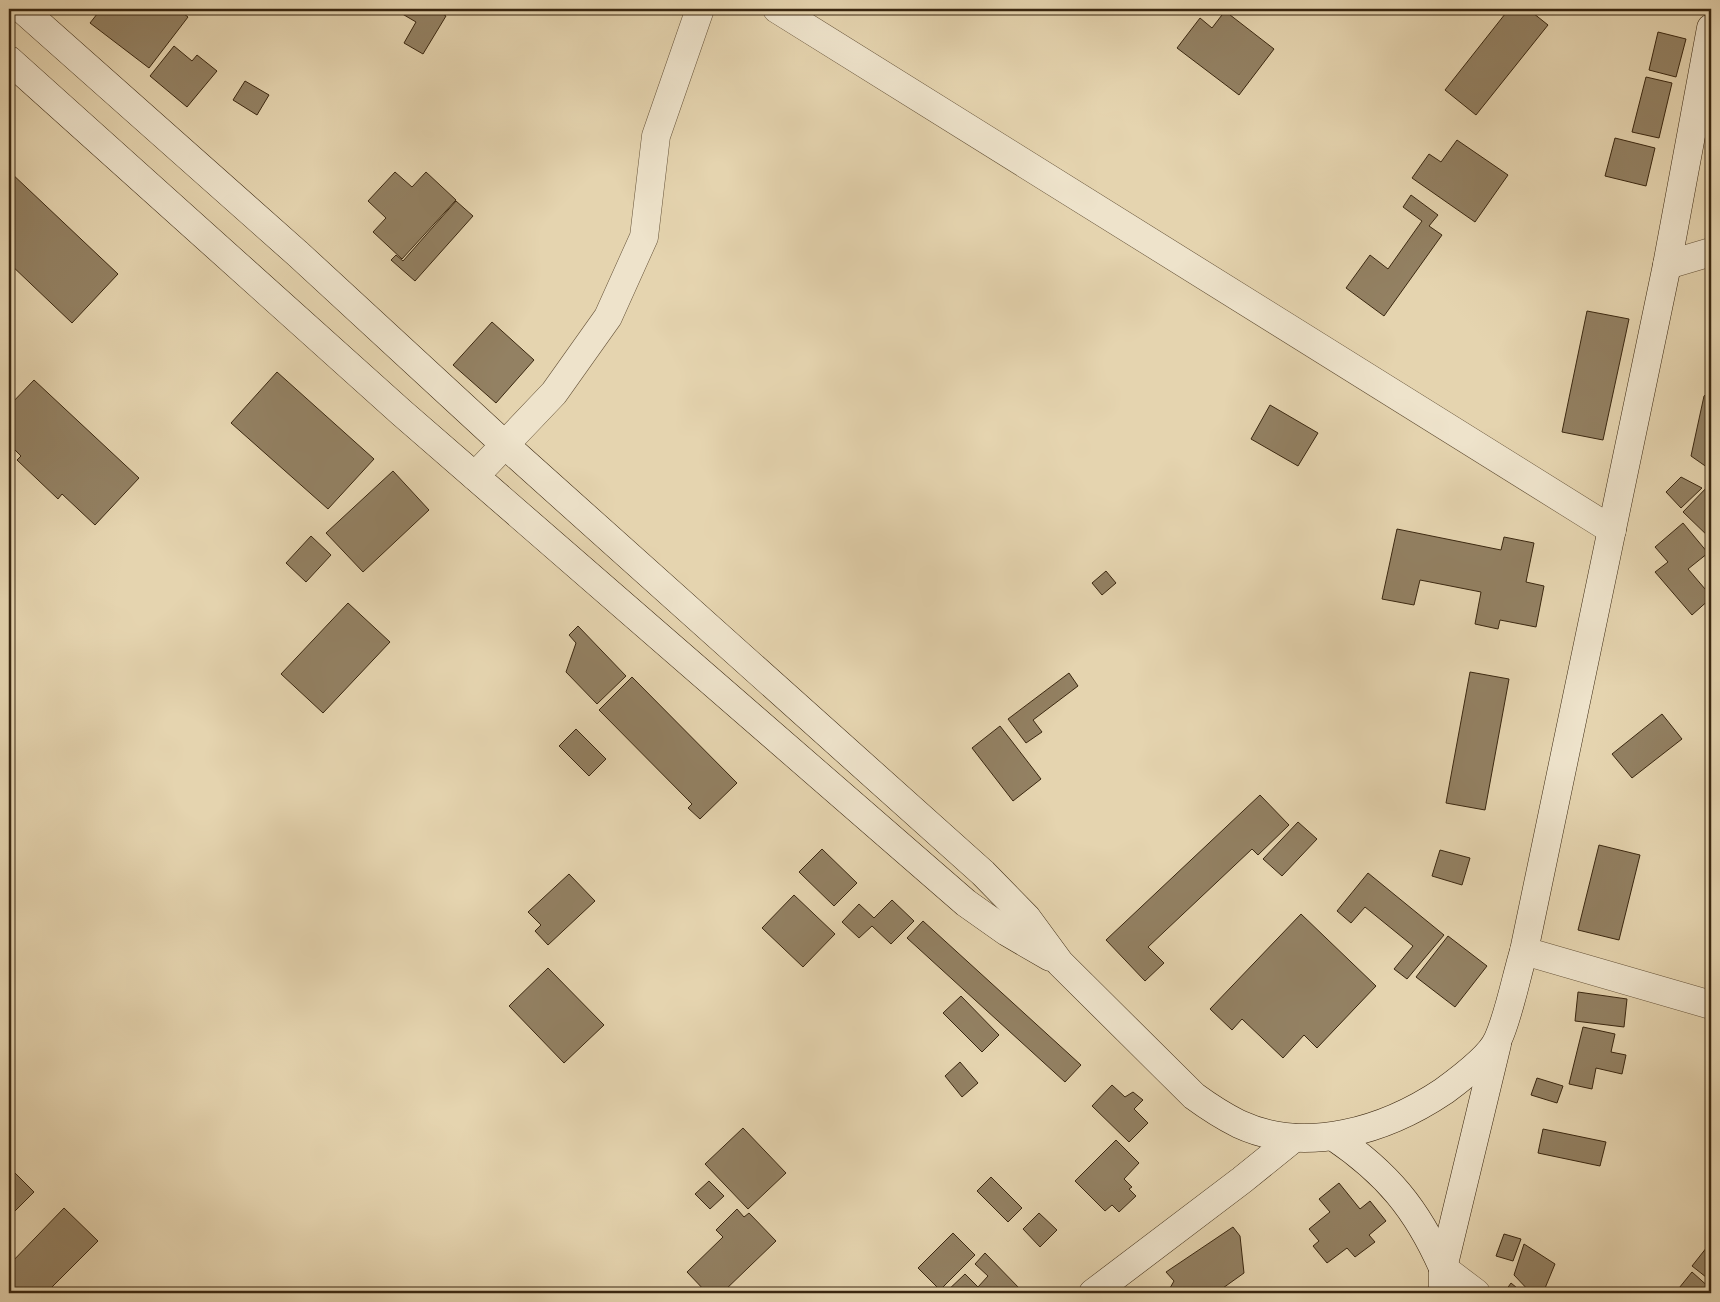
<svg xmlns="http://www.w3.org/2000/svg" width="1720" height="1302" font-family="'Old Standard TT',serif">
<style>
.building{fill:#938163;stroke:#3a2710}
.lines{fill:none;stroke-linecap:round;stroke-linejoin:round}
.street-casing{stroke:#655238;stroke-width:29}
.secondary-casing{stroke:#3a2710;stroke-width:29}
.street{stroke:#eee3cb;stroke-width:28}
.secondary{stroke:#eee3cb;stroke-width:28}
</style>
<rect width="100%" height="100%" fill="#e5d4af"/>
<filter id="stains"><feTurbulence type="fractalNoise" baseFrequency=".004" numOctaves="4"/><feColorMatrix values="0 0 0 0 .2 0 0 0 0 .09 0 0 0 0 .02 0 0 0 .5 -.17"/></filter>
<radialGradient id="worn" r=".72"><stop offset=".6" stop-color="#630" stop-opacity="0"/><stop offset="1" stop-color="#630" stop-opacity=".3"/></radialGradient>
<!-- building -->
<g class="building">
<polygon points="101,9 178,9 188,17 149,68 90,23"/>
<polygon points="401,9 434,9 446,16 423,54 404,43 416,22 399,12"/>
<polygon points="1509,9 1528,9 1548,25 1476,115 1445,90"/>
<polygon points="1225,11 1274,49 1239,95 1177,48 1200,18 1212,28"/>
<polygon points="1658,32 1686,39 1676,77 1649,70"/>
<polygon points="174,46 192,61 197,55 217,71 187,107 150,76"/>
<polygon points="1646,77 1672,83 1659,138 1632,132"/>
<polygon points="245,81 269,95 257,115 233,100"/>
<polygon points="1615,138 1655,148 1646,186 1605,176"/>
<polygon points="1457,140 1508,175 1475,222 1412,178 1429,154 1441,162"/>
<polygon points="9,171 118,274 72,323 9,263"/>
<polygon points="395,172 412,187 426,172 456,200 402,259 373,232 386,218 368,201"/>
<polygon points="1411,195 1438,215 1429,226 1442,235 1384,316 1346,288 1370,255 1388,269 1422,221 1403,207"/>
<polygon points="456,201 473,216 415,281 391,260 396,255 403,261"/>
<polygon points="1587,311 1629,319 1603,440 1562,432"/>
<polygon points="492,322 534,360 496,403 453,365"/>
<polygon points="277,372 374,459 328,509 231,423"/>
<polygon points="34,380 139,478 95,525 62,494 58,499 17,460 21,456 9,444 9,406"/>
<polygon points="1711,390 1711,470 1691,456 1704,396"/>
<polygon points="1270,405 1318,433 1298,466 1251,439"/>
<polygon points="393,471 429,510 363,572 326,533"/>
<polygon points="1681,477 1702,488 1681,508 1666,492"/>
<polygon points="1711,483 1711,539 1683,512"/>
<polygon points="1683,523 1708,553 1688,569 1711,596 1711,598 1692,615 1655,572 1668,562 1655,547"/>
<polygon points="1397,529 1501,550 1504,537 1534,543 1526,582 1544,586 1536,627 1500,620 1498,629 1475,624 1481,592 1420,580 1414,605 1382,599"/>
<polygon points="311,536 331,555 306,582 286,563"/>
<polygon points="1106,571 1116,583 1102,595 1092,583"/>
<polygon points="348,603 390,642 323,713 281,674"/>
<polygon points="578,626 626,676 597,704 566,672 576,643 569,635"/>
<polygon points="1470,672 1509,679 1485,810 1446,803"/>
<polygon points="1069,673 1078,686 1033,720 1042,732 1026,743 1008,719"/>
<polygon points="632,677 737,783 700,819 688,808 692,804 599,710"/>
<polygon points="1662,714 1682,739 1632,778 1612,754"/>
<polygon points="1000,726 1041,779 1013,801 972,748"/>
<polygon points="576,729 606,759 589,776 559,746"/>
<polygon points="1260,795 1289,825 1258,855 1252,849 1148,947 1164,963 1145,981 1106,940"/>
<polygon points="1298,822 1317,839 1282,876 1263,859"/>
<polygon points="1599,845 1640,855 1619,940 1578,930"/>
<polygon points="822,849 857,883 834,906 799,872"/>
<polygon points="1440,850 1470,858 1462,885 1432,876"/>
<polygon points="1368,873 1444,935 1407,979 1394,969 1413,946 1365,907 1351,923 1337,911"/>
<polygon points="569,874 595,901 548,945 535,931 541,925 528,912"/>
<polygon points="794,895 835,934 803,967 762,928"/>
<polygon points="892,900 914,921 891,944 872,926 859,938 842,922 859,904 874,918"/>
<polygon points="1301,914 1376,986 1317,1048 1304,1035 1283,1058 1242,1019 1232,1030 1210,1009"/>
<polygon points="923,921 1081,1065 1065,1082 907,938"/>
<polygon points="1448,936 1487,966 1455,1007 1416,977"/>
<polygon points="548,968 604,1025 564,1063 509,1006"/>
<polygon points="1578,992 1627,999 1624,1027 1575,1021"/>
<polygon points="961,996 999,1035 982,1052 943,1013"/>
<polygon points="1583,1027 1615,1034 1611,1052 1626,1055 1622,1074 1596,1068 1592,1089 1569,1084"/>
<polygon points="960,1062 978,1083 962,1097 945,1076"/>
<polygon points="1537,1078 1563,1086 1557,1103 1531,1095"/>
<polygon points="1112,1085 1125,1097 1133,1092 1143,1100 1134,1109 1148,1123 1129,1142 1092,1106"/>
<polygon points="743,1128 786,1173 748,1209 705,1164"/>
<polygon points="1543,1129 1606,1142 1600,1166 1538,1153"/>
<polygon points="1116,1140 1139,1163 1124,1179 1132,1187 1129,1189 1136,1196 1119,1212 1112,1205 1105,1211 1075,1181"/>
<polygon points="9,1167 34,1192 9,1217"/>
<polygon points="991,1177 1022,1208 1008,1222 977,1191"/>
<polygon points="709,1181 724,1196 710,1209 695,1194"/>
<polygon points="1339,1183 1360,1209 1370,1201 1386,1221 1369,1235 1375,1242 1355,1257 1347,1248 1327,1263 1313,1246 1319,1241 1309,1229 1330,1212 1319,1199"/>
<polygon points="64,1208 98,1241 46,1293 9,1293 9,1265"/>
<polygon points="737,1209 744,1217 749,1213 776,1241 722,1293 707,1293 687,1272 723,1237 716,1230"/>
<polygon points="1039,1213 1057,1230 1040,1247 1023,1229"/>
<polygon points="1233,1227 1240,1236 1244,1273 1216,1293 1174,1293 1170,1288 1174,1281 1166,1272"/>
<polygon points="953,1233 975,1255 940,1290 918,1268"/>
<polygon points="1504,1234 1521,1239 1513,1261 1496,1256"/>
<polygon points="1711,1242 1711,1281 1692,1266"/>
<polygon points="1524,1244 1555,1264 1543,1293 1531,1293 1514,1275"/>
<polygon points="985,1253 1020,1289 1016,1293 945,1293 965,1274 978,1287 988,1276 975,1264"/>
<polygon points="1692,1272 1711,1289 1711,1293 1675,1293"/>
<polygon points="1511,1283 1523,1293 1504,1293"/>
</g>
<g class="lines">
<!-- street casing -->
<g class="street-casing">
<g id="street">
<polyline points="777,9 1612,530"/>
<polyline points="1667,265 1711,252"/>
<polyline points="475,476 554,393 608,317 644,237 656,136 700,9"/>
<polyline points="1524,951 1711,1005"/>
<polyline points="1443,1268 1476,1293"/>
</g>
</g>
<!-- secondary casing -->
<g class="secondary-casing">
<g id="secondary">
<path d="M 22,9 L 298,254 L 504,444 L 983,873 L 1027,918 L 1060,963 L 1194,1096 C 1209,1107 1223,1116 1239,1124 C 1306,1155 1386,1130 1444,1091 C 1459,1080 1491,1056 1498,1039 C 1509,1015 1516,977 1524,951 L 1667,265 L 1711,28"/>
<polyline points="9,60 402,413 966,903 1007,932 1050,957"/>
<path d="M 1334,1137 C 1387,1173 1417,1209 1443,1268"/>
<polyline points="1093,1293 1242,1180 1294,1138"/>
<polyline points="1443,1293 1443,1268 1497,1044"/>
</g>
</g>
<!-- street -->
<use href="#street" class="street"/>
<!-- secondary -->
<use href="#secondary" class="secondary"/>
</g>
<!-- margin -->
<rect width="1720" height="1302" fill="none" stroke="#e5d4af" stroke-width="30"/>
<rect x="10" y="10" width="1700" height="1282" fill="none" stroke="#3a2710" stroke-width="2.5"/>
<rect x="15" y="15" width="1690" height="1272" fill="none" stroke="#3a2710"/>
<rect width="100%" height="100%" filter="url(#stains)"/>
<rect width="100%" height="100%" fill="url(#worn)"/>
</svg>
